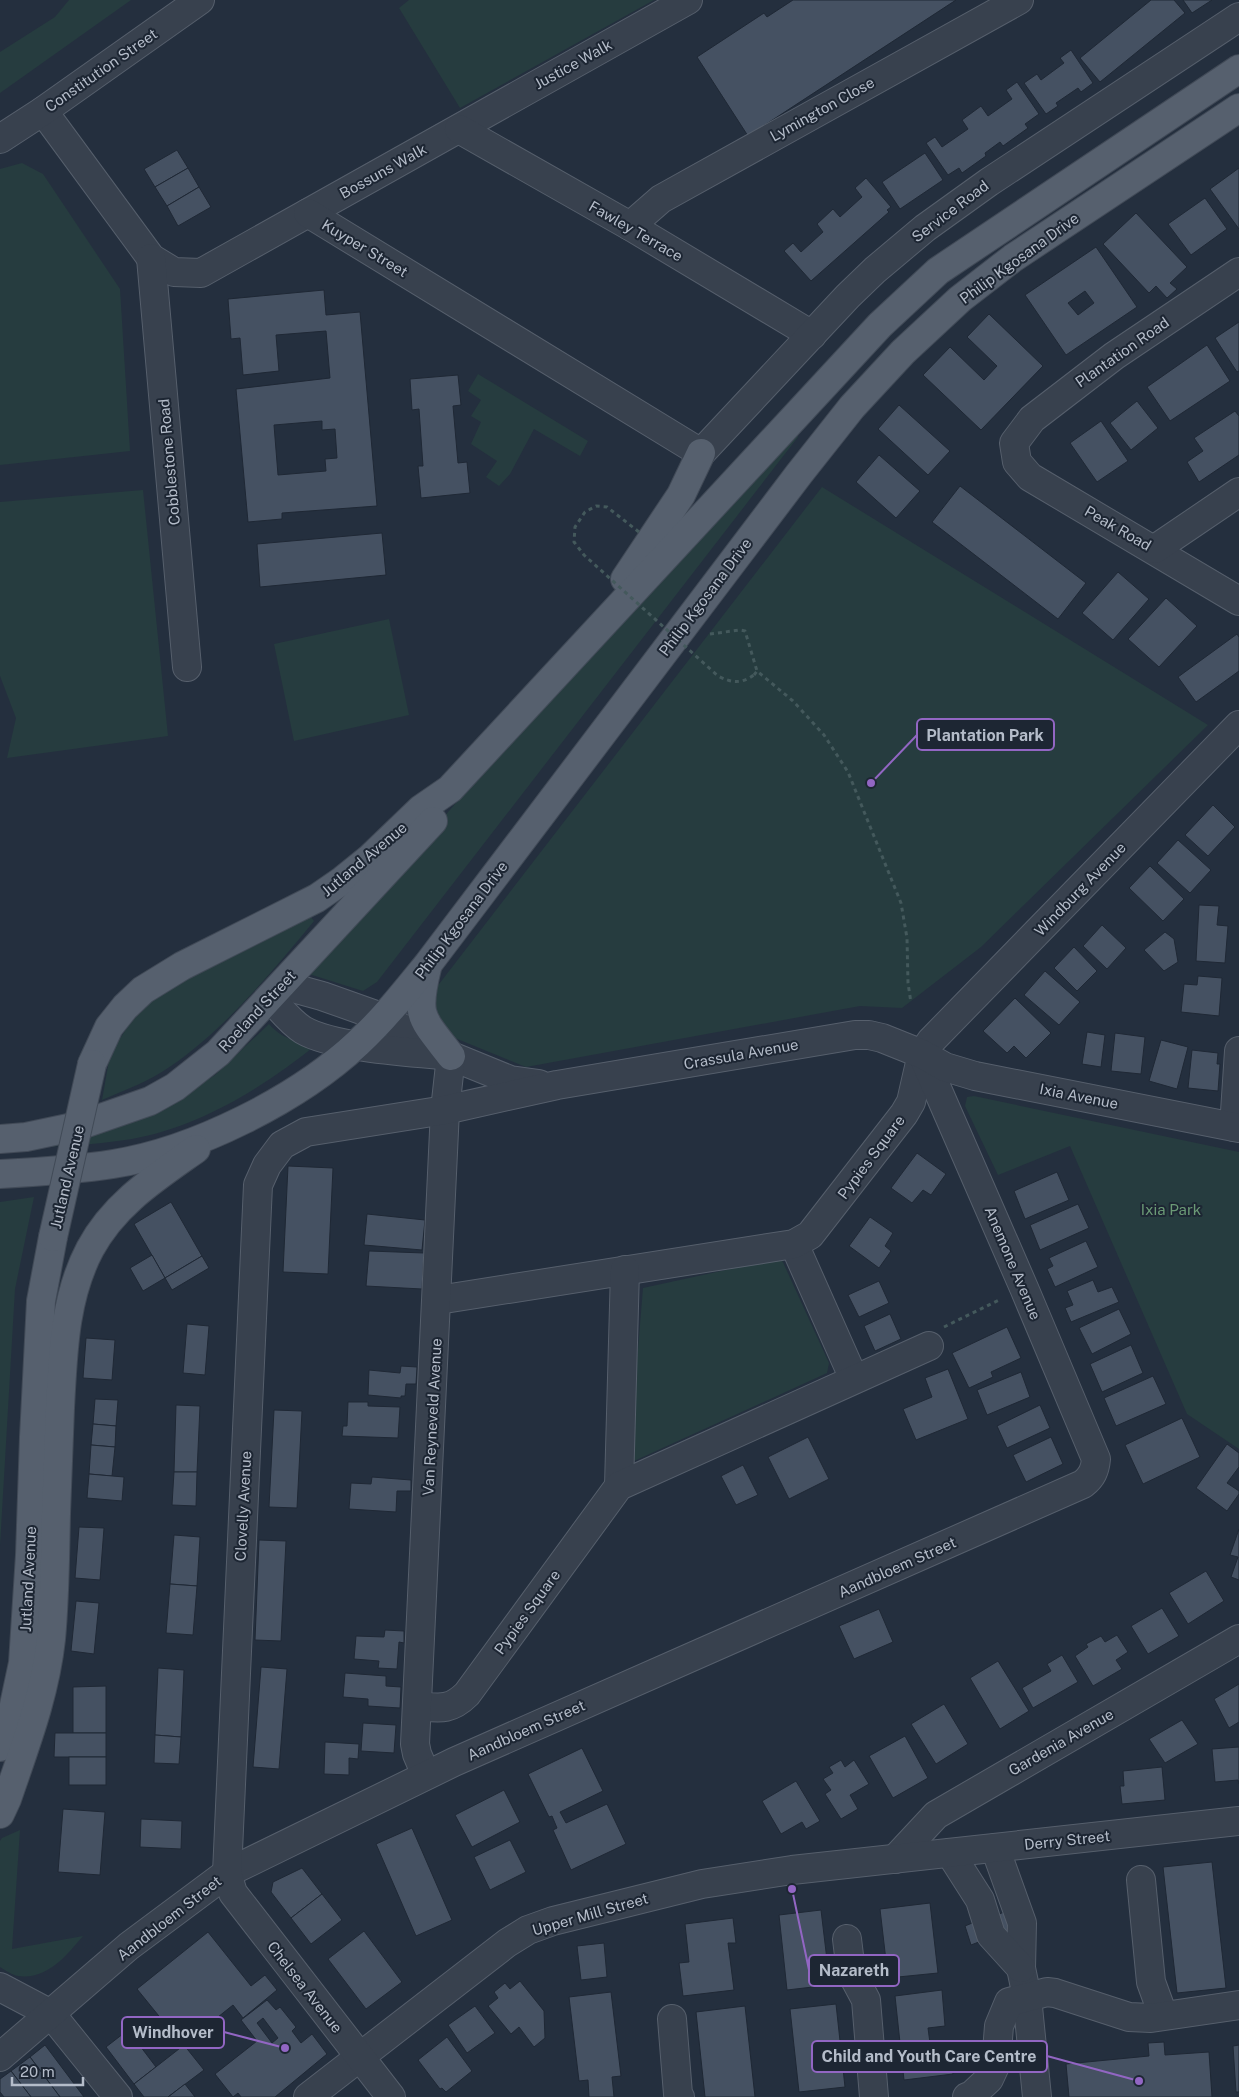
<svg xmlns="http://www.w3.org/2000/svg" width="1239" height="2097" font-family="'Public Sans',sans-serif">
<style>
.green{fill:#263c3f}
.building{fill:#455162;stroke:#1f2835;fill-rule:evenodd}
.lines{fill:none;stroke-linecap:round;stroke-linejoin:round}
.minor-casing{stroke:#565f6c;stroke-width:30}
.major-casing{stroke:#414a57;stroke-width:30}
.path{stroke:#44595c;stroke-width:3;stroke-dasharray:4 4;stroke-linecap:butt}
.minor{stroke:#38414e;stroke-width:28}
.major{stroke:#56606e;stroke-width:28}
.major-bridge-casing{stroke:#414a57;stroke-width:30;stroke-linecap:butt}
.path-bridge{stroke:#44595c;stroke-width:3;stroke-dasharray:4 4;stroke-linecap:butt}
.major-bridge{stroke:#56606e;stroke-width:28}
.labels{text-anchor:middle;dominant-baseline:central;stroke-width:4;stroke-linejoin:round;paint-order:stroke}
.street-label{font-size:15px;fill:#b4bcc9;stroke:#1d2633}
.park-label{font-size:15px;fill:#6b9a76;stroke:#1d2633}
.leader{fill:none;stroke:#9266c3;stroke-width:2}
.callout-dot{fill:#9266c3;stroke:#1d2633;stroke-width:2}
.callout{fill:#1d2633;stroke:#9266c3;stroke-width:2}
.callout-label{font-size:16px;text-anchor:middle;font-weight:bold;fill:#b4bcc9}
</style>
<rect width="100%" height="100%" fill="#242f3e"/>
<!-- green -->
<g class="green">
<polygon points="69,0 131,0 0,93 0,52 55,17"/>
<polygon points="409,0 654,0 460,108 399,8"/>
<polygon points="22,163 43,174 120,289 130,451 0,465 0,169"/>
<polygon points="478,374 588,441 580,456 534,429 510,474 499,486 486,477 497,461 471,444 481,422 471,416 481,400 468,391"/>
<polygon points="797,428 798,437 377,982 363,991 309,974 485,769"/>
<polygon points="822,487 1208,725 981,947 902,1008 860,1006 526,1067 445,1034 431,1015 436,988"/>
<polygon points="143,490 168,736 7,758 16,718 0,676 0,502"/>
<polygon points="389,619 409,715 294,741 274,644"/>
<path d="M 310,916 L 314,921 C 273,971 224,1030 171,1066 C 150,1081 125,1090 102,1100 L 110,1055 L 129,1024 L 164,988 Z"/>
<path d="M 269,1024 C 282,1039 297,1042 316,1045 C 264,1087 200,1127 132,1139 C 89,1146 44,1147 0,1148 L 160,1111 L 215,1075 Z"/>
<polygon points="974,1096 1239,1152 1239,1449 1187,1414 1070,1146 998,1175 965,1106 967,1097"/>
<polygon points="34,1197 15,1289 0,1546 0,1202"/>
<polygon points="781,1258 829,1363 827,1373 634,1461 629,1459 643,1288"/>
<path d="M 20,1830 L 12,1949 L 83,1936 C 66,1956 47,1980 18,1976 C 12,1975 5,1970 0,1967 L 0,1841 L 2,1838 Z"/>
</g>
<!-- building -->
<g class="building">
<polygon points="793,0 956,0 748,136 697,57 764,13 767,17"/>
<polygon points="1151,0 1174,0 1185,13 1100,82 1080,58"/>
<polygon points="1183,0 1212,0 1192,13"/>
<polygon points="1071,50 1093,83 1081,92 1078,88 1056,103 1058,106 1046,114 1024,83 1037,74 1041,80 1064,63 1060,58"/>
<polygon points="1017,82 1039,114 1025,124 1028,128 1003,146 1000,142 985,153 986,156 962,173 959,168 948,175 926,143 935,137 942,147 968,129 962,120 981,106 988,116 1012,99 1006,90"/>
<polygon points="177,150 188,168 155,187 144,169"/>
<polygon points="925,153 943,180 900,209 882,182"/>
<polygon points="188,168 199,187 167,206 155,187"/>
<polygon points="1239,168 1239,229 1210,189"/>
<polygon points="866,178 891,207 887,210 889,212 811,281 784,251 793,243 801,252 823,232 817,224 833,209 840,217 862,197 855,188"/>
<polygon points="199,187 211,207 178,226 167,206"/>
<polygon points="1205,198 1227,229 1191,255 1168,224"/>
<polygon points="1136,213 1187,267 1170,283 1177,289 1167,298 1156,286 1149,293 1103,244"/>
<path d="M 1096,247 L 1137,307 L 1066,355 L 1025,295 ZM 1085,291 L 1094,303 L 1078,315 L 1068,303 Z"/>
<path d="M 324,290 L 326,315 L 360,312 L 377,506 L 282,513 L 282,519 L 248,522 L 236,389 L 330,378 L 326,331 L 276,335 L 279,371 L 243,375 L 240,338 L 231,339 L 228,299 ZM 322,421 L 322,430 L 335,429 L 337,458 L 325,459 L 326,471 L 278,475 L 274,425 Z"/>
<polygon points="989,314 1043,366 981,430 923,375 950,347 984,380 997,366 967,337"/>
<polygon points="1239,322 1239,371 1237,372 1215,338"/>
<polygon points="1207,345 1230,381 1170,421 1147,387"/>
<polygon points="458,375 461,405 453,406 458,463 467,462 470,493 421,498 418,466 423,466 419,409 412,410 410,379"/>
<polygon points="1137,401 1158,428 1131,450 1110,423"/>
<polygon points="899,405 950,451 928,475 878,429"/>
<polygon points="1235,411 1239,416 1239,455 1199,482 1187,462 1203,451 1194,438"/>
<polygon points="1101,421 1128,461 1097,482 1070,443"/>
<polygon points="879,455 920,491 896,518 856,482"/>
<polygon points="960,486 1086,583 1058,619 932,522"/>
<polygon points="382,533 386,575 260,587 257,544"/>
<polygon points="1118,572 1149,599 1113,640 1082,613"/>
<polygon points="1166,598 1197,626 1159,667 1128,639"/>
<polygon points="1237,634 1239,637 1239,671 1196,702 1178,677"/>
<polygon points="1213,805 1235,827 1208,856 1185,835"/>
<polygon points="1178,840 1211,870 1190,893 1157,863"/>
<polygon points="1150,866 1184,899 1163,921 1129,888"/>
<polygon points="1199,905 1219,906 1217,925 1228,926 1225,963 1196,961"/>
<polygon points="1102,925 1126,948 1107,969 1083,946"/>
<polygon points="1165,932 1174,939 1178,962 1164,971 1144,950"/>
<polygon points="1074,947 1097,971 1077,991 1054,968"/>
<polygon points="1045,971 1080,1002 1059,1025 1024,995"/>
<polygon points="1198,976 1222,978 1219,1016 1181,1012 1184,984 1197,985"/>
<polygon points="1015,998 1051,1033 1026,1058 1014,1046 1007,1053 983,1031"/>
<polygon points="1087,1032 1105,1035 1101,1067 1082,1064"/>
<polygon points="1115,1033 1145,1037 1141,1074 1111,1071"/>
<polygon points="1161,1040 1188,1047 1177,1089 1149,1081"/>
<polygon points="1192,1050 1218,1053 1217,1064 1220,1064 1218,1091 1188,1088"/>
<polygon points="917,1153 946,1174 931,1195 923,1190 912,1203 891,1188"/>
<polygon points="288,1166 333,1168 328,1274 283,1272"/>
<polygon points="1057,1172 1069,1200 1025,1219 1014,1191"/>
<polygon points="171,1202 202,1256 165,1278 134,1224"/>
<polygon points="1078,1204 1089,1228 1040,1250 1030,1225"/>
<polygon points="367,1214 425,1220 422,1250 364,1245"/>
<polygon points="870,1217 893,1233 885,1246 891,1251 879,1268 849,1246"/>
<polygon points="1086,1241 1098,1267 1055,1287 1047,1269 1053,1266 1049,1258"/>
<polygon points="369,1251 424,1253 422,1289 366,1286"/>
<polygon points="152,1255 165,1278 143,1291 130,1268"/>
<polygon points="202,1256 209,1268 172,1290 165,1278"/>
<polygon points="1093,1280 1098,1292 1112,1287 1119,1302 1071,1322 1065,1308 1073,1305 1067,1291"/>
<polygon points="879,1281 889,1303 859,1317 848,1295"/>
<polygon points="1119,1309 1131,1334 1092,1354 1079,1328"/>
<polygon points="890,1314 901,1339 875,1351 864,1326"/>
<polygon points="187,1324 209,1326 205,1375 183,1373"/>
<polygon points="1007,1327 1021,1358 991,1372 993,1377 969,1388 952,1353"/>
<polygon points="86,1338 115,1340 112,1380 83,1378"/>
<polygon points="1131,1345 1143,1373 1102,1392 1090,1364"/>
<polygon points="401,1366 417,1367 416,1384 406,1384 405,1396 401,1396 401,1398 368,1395 369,1370 400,1373"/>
<polygon points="948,1369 968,1419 916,1440 903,1409 932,1397 925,1378"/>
<polygon points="1021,1372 1030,1397 987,1415 977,1390"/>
<polygon points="1153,1376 1166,1404 1116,1426 1104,1398"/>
<polygon points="95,1399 118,1400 116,1426 93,1424"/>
<polygon points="348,1402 368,1402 368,1406 400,1407 398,1438 342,1436 343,1426 347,1426"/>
<polygon points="176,1405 200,1406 197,1472 174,1472"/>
<polygon points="1040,1405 1050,1428 1007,1448 997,1426"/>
<polygon points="274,1410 302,1411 297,1508 269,1507"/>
<polygon points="1182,1418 1200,1457 1143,1484 1125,1445"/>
<polygon points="93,1424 116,1426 115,1447 91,1445"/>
<polygon points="808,1437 829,1479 789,1499 768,1457"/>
<polygon points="1051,1437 1063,1464 1026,1482 1013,1455"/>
<polygon points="1227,1444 1239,1453 1239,1467 1227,1483 1239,1491 1239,1494 1227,1511 1196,1488"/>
<polygon points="91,1445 115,1447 112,1476 89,1474"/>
<polygon points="743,1465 758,1495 736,1505 721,1476"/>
<polygon points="174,1472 197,1472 196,1506 172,1505"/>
<polygon points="89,1474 124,1477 122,1501 87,1498"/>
<polygon points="372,1477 411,1480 411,1491 397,1491 396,1512 349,1509 351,1483 371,1484"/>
<polygon points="79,1527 104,1528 100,1580 75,1578"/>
<polygon points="1239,1529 1239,1580 1231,1577 1238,1557 1230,1555"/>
<polygon points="174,1535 200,1537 197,1586 170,1584"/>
<polygon points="259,1540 286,1541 281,1641 255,1640"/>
<polygon points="1206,1571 1224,1601 1188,1624 1169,1593"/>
<polygon points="170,1584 197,1586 193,1635 166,1633"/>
<polygon points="76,1601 99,1603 94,1654 71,1651"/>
<polygon points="1162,1608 1179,1636 1148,1654 1131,1626"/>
<polygon points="879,1609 893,1642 854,1659 839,1626"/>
<polygon points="385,1630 404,1631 404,1643 399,1642 397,1669 378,1668 379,1661 354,1659 356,1636 384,1637"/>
<polygon points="1117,1635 1128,1652 1116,1660 1122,1669 1093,1686 1075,1656 1088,1647 1086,1644 1101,1636 1105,1642"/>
<polygon points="1062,1655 1078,1682 1033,1708 1022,1688 1051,1671 1047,1664"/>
<polygon points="998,1661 1029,1711 1000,1729 970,1678"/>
<polygon points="261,1667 287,1669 279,1769 253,1767"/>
<polygon points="158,1668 184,1670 181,1737 155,1735"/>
<polygon points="345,1673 386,1676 386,1686 401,1687 400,1708 368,1706 368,1699 343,1697"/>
<polygon points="1239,1684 1239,1722 1229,1728 1214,1699"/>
<polygon points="106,1686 106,1733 73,1733 73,1687"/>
<polygon points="944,1704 968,1744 936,1764 911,1724"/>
<polygon points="1182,1720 1198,1744 1165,1763 1149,1739"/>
<polygon points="363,1723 396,1725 394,1753 361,1751"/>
<polygon points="55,1733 106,1733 106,1757 54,1757"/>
<polygon points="155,1735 181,1737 179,1764 154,1763"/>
<polygon points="905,1736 928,1778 893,1798 869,1756"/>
<polygon points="325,1742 359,1744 358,1759 349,1758 349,1775 324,1774"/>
<polygon points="1239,1747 1239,1784 1238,1780 1215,1782 1212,1749"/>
<polygon points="582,1748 603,1791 560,1812 566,1823 607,1804 626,1844 571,1870 553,1830 557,1828 552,1816 549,1817 528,1774"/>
<rect x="69" y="1757" width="37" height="28"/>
<polygon points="841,1760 845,1767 854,1760 869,1784 850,1795 858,1809 841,1819 825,1794 831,1790 823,1779 833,1773 829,1767"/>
<polygon points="1162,1767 1165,1800 1122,1804 1120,1786 1124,1786 1123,1771"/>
<polygon points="796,1781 820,1821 806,1829 802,1822 781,1834 762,1801"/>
<polygon points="504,1790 520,1822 472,1847 455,1815"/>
<polygon points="63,1809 105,1812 100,1875 58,1872"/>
<polygon points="141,1819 182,1821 181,1849 140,1847"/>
<polygon points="412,1828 452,1920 416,1936 376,1844"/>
<polygon points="510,1840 526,1872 490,1890 474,1857"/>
<polygon points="1212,1862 1226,1988 1177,1993 1163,1867"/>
<polygon points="302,1868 322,1894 291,1918 271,1892 273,1882"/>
<polygon points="322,1894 342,1920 311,1944 291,1918"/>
<polygon points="930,1903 938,1973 888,1978 880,1909"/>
<polygon points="821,1910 830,1985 787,1990 779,1915"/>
<polygon points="1007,1911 1013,1929 997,1935 991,1917"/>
<polygon points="733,1918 736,1943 728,1943 734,1990 683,1996 679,1963 689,1962 685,1924"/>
<polygon points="977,1921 984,1940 971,1945 965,1926"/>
<polygon points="364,1931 402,1982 366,2009 328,1959"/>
<polygon points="208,1932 251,1986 265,1975 277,1990 243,2018 233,2005 203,2029 167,2026 137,1989"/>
<polygon points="604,1943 607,1977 581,1980 577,1946"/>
<polygon points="520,1981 544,2011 545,2038 534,2047 519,2027 511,2034 488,2006 498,1998 494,1992 505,1983 510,1989"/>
<polygon points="942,1990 945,2026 928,2028 930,2043 949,2041 953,2074 904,2080 895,1996"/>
<polygon points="611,1992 621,2076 612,2077 614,2097 589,2097 588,2080 579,2081 569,1997"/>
<path d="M 267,2000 L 276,2010 L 280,2007 L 296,2027 L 292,2031 L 301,2043 L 312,2034 L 327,2054 L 275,2097 L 241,2097 L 238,2093 L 233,2097 L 215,2074 L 257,2041 L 241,2020 ZM 263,2018 L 278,2038 L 272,2043 L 257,2023 Z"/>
<polygon points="836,2004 845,2087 799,2092 790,2009"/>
<polygon points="475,2006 495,2033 467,2053 448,2025"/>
<polygon points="745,2006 755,2097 705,2097 696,2012"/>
<polygon points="128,2030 156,2067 134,2084 106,2047"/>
<polygon points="447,2037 472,2071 446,2092 442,2088 440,2089 418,2060"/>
<polygon points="1164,2042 1165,2055 1209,2052 1212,2097 1069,2097 1066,2064 1149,2056 1148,2043"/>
<polygon points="45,2045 84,2097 60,2097 30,2057"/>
<polygon points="184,2045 204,2070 168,2097 144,2097 134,2084"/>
<polygon points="1239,2045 1239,2092 1236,2092 1233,2046"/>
<polygon points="30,2057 60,2097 31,2097 11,2071"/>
<polygon points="11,2071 31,2097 4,2097 0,2092 0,2079"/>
<polygon points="185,2084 195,2097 168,2097"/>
</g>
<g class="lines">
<!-- minor casing -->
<g class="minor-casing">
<g id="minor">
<polyline points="43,111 151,258 174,272 201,273 688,0"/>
<polyline points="459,129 630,226 812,335"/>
<polyline points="0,139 43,111 200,0"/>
<polyline points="308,213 701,453 848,296 875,270 925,228 989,182 1239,17"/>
<polyline points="630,226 661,199 1019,0"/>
<polyline points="151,258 187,667"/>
<polyline points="1239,272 1114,356 1032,419 1014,443 1017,462 1030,477 1239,601"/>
<polyline points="1155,549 1239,492"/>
<polyline points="282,985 322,996 384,1018 451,1056 510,1080 539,1084"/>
<path d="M 270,998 C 280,1008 290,1022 303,1030 C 332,1047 407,1052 442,1055"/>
<polyline points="1234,1127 1239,1051"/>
<polyline points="794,1244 854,1379"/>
<polyline points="438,1300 794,1244 810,1235 904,1114 911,1102 922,1054 931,1041 1239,725"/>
<polyline points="619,1486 625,1270"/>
<path d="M 418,1706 C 439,1708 450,1711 467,1694 L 619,1486 L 929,1346"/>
<polyline points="426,1775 417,1754 415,1744 445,1110 451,1056"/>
<polyline points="995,1848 1022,1923 1021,1968 1027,1997 1037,2097"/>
<polyline points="950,1853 980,1900 991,1935 1021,1968"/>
<polyline points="895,1859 936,1815 1239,1639"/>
<polyline points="1141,1880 1151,1982 1163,2015"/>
<polyline points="847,1939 851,1972 866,2000 874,2097"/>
<polyline points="0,1987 51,2014 118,2097"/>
<polyline points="672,2019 678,2094 680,2097"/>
<path d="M 0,2057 L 129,1946 L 227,1873 L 454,1762 L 1083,1484 C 1092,1477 1095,1470 1096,1459 L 1024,1288 L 922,1054"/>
<polyline points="308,2097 507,1943 528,1930 553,1921 702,1884 792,1870 1239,1821"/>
<polyline points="391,2097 233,1893 227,1873 258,1185 267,1165 282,1145 306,1132 445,1110 557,1085 855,1035 869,1035 882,1038 922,1054 945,1067 975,1076 1239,1128"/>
<polyline points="967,2097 972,2095 989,2079 996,2064 999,2026 1009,2002 1047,1992 1055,1993 1129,2017 1151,2018 1239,2005"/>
</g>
</g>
<!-- major casing -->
<g class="major-casing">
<g id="major">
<polyline points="625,579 681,495 701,453"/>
<path d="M 427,968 C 415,1017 421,1017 451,1056"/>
<polyline points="92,1064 109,1027 125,1007 143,990 182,966 317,898 343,880 369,859 421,809 450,789 880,325 938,271 1239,69"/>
<polyline points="0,1139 26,1137 78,1126 150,1101 175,1087 218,1053 433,821"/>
<path d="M 0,1174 C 38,1172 76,1170 113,1164 C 195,1151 298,1099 358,1043 C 384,1019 406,991 428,964 L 799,474 L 852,407 L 903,352 L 960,299 L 1013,258 L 1239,108"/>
<polyline points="0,1747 13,1710 23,1663 30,1555 34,1437 41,1301 53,1237"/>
<path d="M 0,1814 L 7,1799 C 25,1746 45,1695 51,1639 C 55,1597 55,1556 56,1514 C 57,1479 59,1443 60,1408 C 63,1354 64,1298 90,1249 C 114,1204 155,1178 196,1149"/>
</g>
</g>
<!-- path -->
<g class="path">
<polyline points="710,634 740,630 745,631 757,671"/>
<polyline points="754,675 757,671 793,701 824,735 848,772 901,903 907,938 908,983 911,1003"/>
<polyline points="944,1327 1001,1299"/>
</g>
<!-- minor -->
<use href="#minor" class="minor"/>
<!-- major -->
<use href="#major" class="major"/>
<!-- major-bridge casing -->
<g class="major-bridge-casing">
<polyline id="major-bridge" points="53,1237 92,1064"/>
</g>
<!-- path-bridge -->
<path class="path-bridge" d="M 639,532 L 607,507 L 596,506 L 585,512 L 575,527 L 574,542 L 584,555 L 718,676 C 732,683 741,684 754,675"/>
<!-- major-bridge -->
<use href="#major-bridge" class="major-bridge"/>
</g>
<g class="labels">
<!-- street labels -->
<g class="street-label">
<text transform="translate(573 64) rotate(-29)">Justice Walk</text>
<text transform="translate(101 70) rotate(-35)">Constitution Street</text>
<text transform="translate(822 109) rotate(-29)">Lymington Close</text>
<text transform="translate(383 171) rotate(-29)">Bossuns Walk</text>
<text transform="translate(950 211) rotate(-37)">Service Road</text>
<text transform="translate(636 231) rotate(30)">Fawley Terrace</text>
<text transform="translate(365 248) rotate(31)">Kuyper Street</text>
<text transform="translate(1019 258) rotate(-36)">Philip Kgosana Drive</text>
<text transform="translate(1122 352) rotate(-35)">Plantation Road</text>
<text transform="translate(169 462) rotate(-95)">Cobblestone Road</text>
<text transform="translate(1118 528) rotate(30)">Peak Road</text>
<text transform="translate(705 597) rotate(-53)">Philip Kgosana Drive</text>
<text transform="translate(364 859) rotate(-40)">Jutland Avenue</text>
<text transform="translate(1080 889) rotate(-46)">Windburg Avenue</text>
<text transform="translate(461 920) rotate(-53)">Philip Kgosana Drive</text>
<text transform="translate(257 1011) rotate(-47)">Roeland Street</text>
<text transform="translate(741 1054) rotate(-10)">Crassula Avenue</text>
<text transform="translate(1079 1096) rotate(11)">Ixia Avenue</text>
<text transform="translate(871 1157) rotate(-53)">Pypies Square</text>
<text transform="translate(67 1177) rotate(-77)">Jutland Avenue</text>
<text transform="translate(1013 1263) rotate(67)">Anemone Avenue</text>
<text transform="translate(432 1417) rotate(-87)">Van Reyneveld Avenue</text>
<text transform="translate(243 1506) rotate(-87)">Clovelly Avenue</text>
<text transform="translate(897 1567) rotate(-24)">Aandbloem Street</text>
<text transform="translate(28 1579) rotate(-87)">Jutland Avenue</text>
<text transform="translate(527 1612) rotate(-54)">Pypies Square</text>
<text transform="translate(526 1730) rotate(-24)">Aandbloem Street</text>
<text transform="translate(1061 1742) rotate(-30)">Gardenia Avenue</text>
<text transform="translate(1067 1840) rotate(-6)">Derry Street</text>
<text transform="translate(590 1914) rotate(-16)">Upper Mill Street</text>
<text transform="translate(169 1918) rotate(-38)">Aandbloem Street</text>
<text transform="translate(305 1987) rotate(52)">Chelsea Avenue</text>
</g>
<!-- park labels -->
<g class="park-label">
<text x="1171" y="1209">Ixia Park</text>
</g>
</g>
<!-- callouts -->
<path class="leader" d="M871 783L917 735M792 1889L809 1970M285 2048L224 2032M1139 2081L1047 2056"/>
<g class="callout-dot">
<circle cx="871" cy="783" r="5"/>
<circle cx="792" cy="1889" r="5"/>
<circle cx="285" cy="2048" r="5"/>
<circle cx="1139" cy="2081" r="5"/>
</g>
<g class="callout">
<rect x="917" y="719" width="137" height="31" rx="5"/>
<rect x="809" y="1955" width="90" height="31" rx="5"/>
<rect x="122" y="2017" width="102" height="31" rx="5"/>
<rect x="812" y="2041" width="235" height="31" rx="5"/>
</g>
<g class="callout-label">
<text x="985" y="741">Plantation Park</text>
<text x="854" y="1976">Nazareth</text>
<text x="173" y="2038">Windhover</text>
<text x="929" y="2062">Child and Youth Care Centre</text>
</g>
<!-- scale -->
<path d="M12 2077v8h71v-8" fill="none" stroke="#b4bcc9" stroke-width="2.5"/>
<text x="20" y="2077" font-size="15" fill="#b4bcc9" stroke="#1d2633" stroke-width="4" paint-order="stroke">20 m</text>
</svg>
